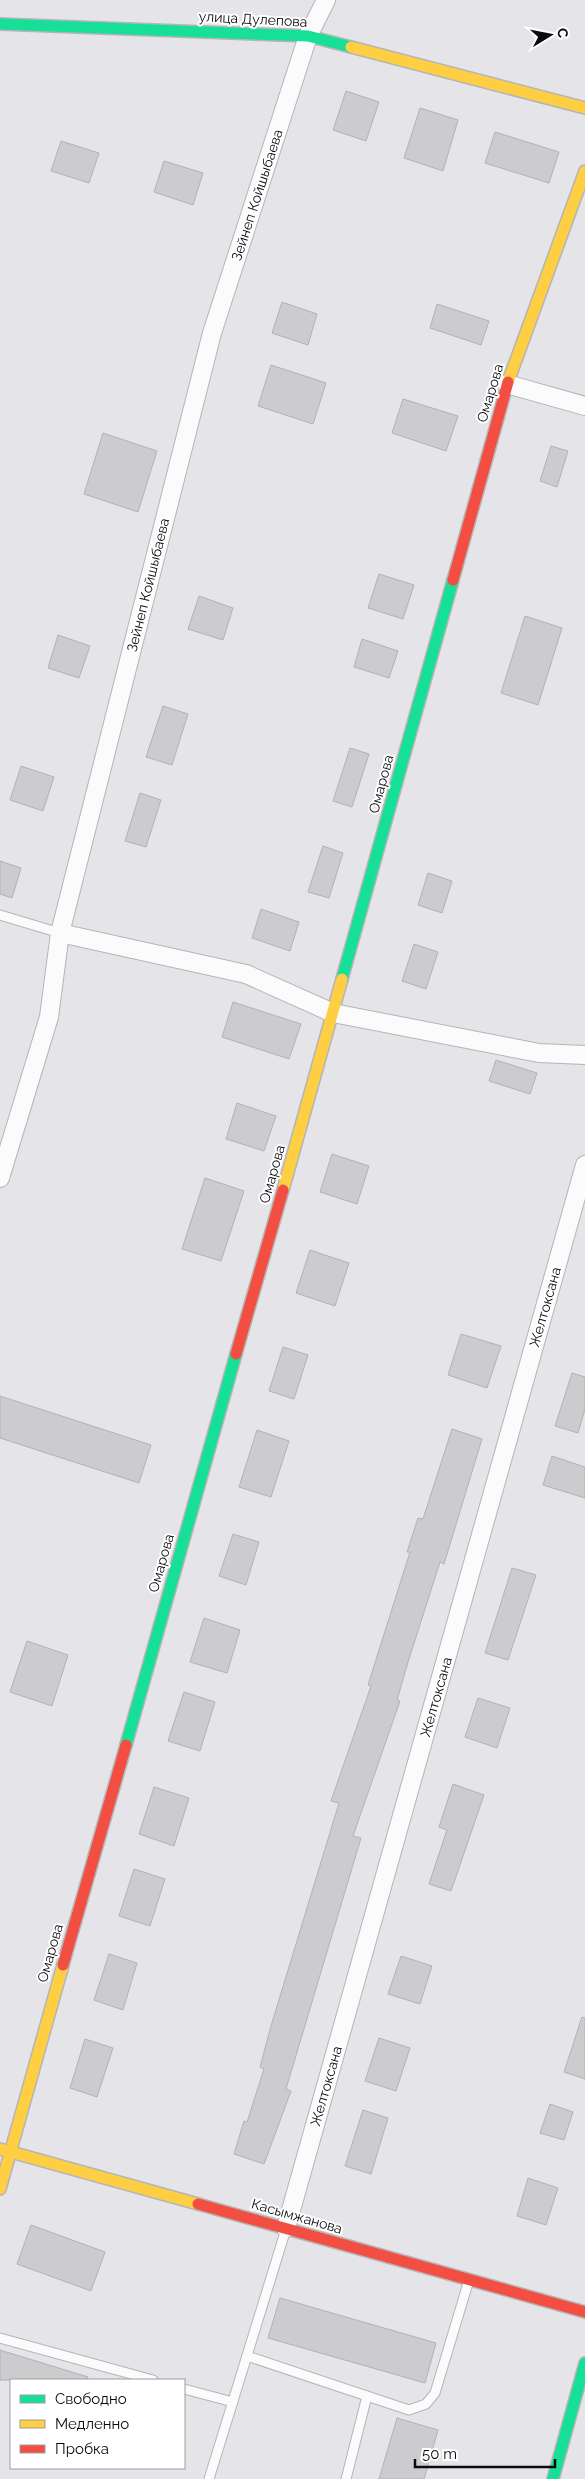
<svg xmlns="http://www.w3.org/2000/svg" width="585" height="2479" font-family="Raleway,sans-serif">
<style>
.building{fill:#cccccf;stroke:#b2b2b6}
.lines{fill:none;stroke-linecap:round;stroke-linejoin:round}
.lane-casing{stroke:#b5b5b8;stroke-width:11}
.street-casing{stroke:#b5b5b8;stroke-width:20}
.fast-casing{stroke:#b5b5b8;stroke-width:14}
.slow-casing{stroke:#b5b5b8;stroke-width:14}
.jam-casing{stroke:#b5b5b8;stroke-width:14}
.lane{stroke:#fbfbfc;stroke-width:9}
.street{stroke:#fbfbfc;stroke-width:18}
.fast{stroke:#16e098;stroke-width:11}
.slow{stroke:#ffcf43;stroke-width:11}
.jam{stroke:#f24e42;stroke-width:11}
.labels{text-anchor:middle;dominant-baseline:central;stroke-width:4;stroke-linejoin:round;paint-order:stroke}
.street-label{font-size:14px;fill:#0b0b0e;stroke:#fff}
</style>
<rect width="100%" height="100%" fill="#e4e4e9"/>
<!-- building -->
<g class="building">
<polygon points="346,91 379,102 366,141 333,130"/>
<polygon points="420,108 458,120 443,171 404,158"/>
<polygon points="495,132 559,152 549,183 485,163"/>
<polygon points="61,141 99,153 89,183 51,171"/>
<polygon points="164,161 203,173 193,205 154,192"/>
<polygon points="282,302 317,314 308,345 272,333"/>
<polygon points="437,304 489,321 481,345 430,328"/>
<polygon points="271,365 326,383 313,424 258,406"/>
<polygon points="403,399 458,416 446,451 392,433"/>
<polygon points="103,433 157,451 138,512 84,494"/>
<polygon points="551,446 568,451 557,487 540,481"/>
<polygon points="379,574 414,585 403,619 368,608"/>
<polygon points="199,596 233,608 223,640 188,629"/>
<polygon points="525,616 562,628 538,705 501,693"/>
<polygon points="58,635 90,646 79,678 48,668"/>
<polygon points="362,639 398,651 389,678 354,667"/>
<polygon points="163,706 188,714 172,765 146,757"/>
<polygon points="350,748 369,754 352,807 333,801"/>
<polygon points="21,766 54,777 43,811 10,800"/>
<polygon points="140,793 161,800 146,847 125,841"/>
<polygon points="323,846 343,853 329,898 308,892"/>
<polygon points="0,861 21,868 12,898 0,894"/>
<polygon points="428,873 452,881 442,913 418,905"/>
<polygon points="261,909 299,922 290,951 252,938"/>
<polygon points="414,944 438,952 426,989 402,981"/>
<polygon points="233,1002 301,1024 289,1059 222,1037"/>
<polygon points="496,1060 537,1073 530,1094 489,1081"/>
<polygon points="237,1103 276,1116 264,1151 226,1139"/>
<polygon points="332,1154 369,1166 357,1204 320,1192"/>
<polygon points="205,1178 244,1191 221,1261 182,1249"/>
<polygon points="310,1250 349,1263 335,1306 296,1293"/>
<polygon points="461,1334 501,1346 487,1388 448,1375"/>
<polygon points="283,1347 308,1355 294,1399 269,1391"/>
<polygon points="572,1373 585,1377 585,1409 578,1433 555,1426"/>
<polygon points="0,1396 151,1445 139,1483 0,1438"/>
<polygon points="452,1429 482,1439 444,1564 440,1562 408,1662 397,1700 400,1701 353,1836 361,1838 286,2089 291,2091 264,2164 234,2154 244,2121 247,2122 264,2069 260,2067 271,2026 339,1803 331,1801 371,1686 368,1685 410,1552 407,1552 418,1518 423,1519"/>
<polygon points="257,1430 289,1441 271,1497 239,1487"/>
<polygon points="552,1456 585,1467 585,1498 543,1485"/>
<polygon points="233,1534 259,1542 246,1585 219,1576"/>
<polygon points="512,1568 536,1575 508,1660 485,1653"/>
<polygon points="204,1618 240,1630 227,1673 190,1662"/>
<polygon points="27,1641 68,1655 52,1706 10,1692"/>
<polygon points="184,1692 215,1702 200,1751 168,1741"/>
<polygon points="478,1698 510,1708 497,1748 465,1737"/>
<polygon points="453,1784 484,1795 451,1891 429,1884 447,1830 439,1827"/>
<polygon points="154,1787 189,1798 174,1846 139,1834"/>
<polygon points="134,1869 165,1879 150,1926 119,1916"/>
<polygon points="109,1954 137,1963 123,2010 94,2000"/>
<polygon points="401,1956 432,1966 420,2004 388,1994"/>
<polygon points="582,2017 585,2018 585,2079 564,2072"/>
<polygon points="379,2038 410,2048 396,2091 365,2081"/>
<polygon points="85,2039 113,2048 97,2097 70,2088"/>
<polygon points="550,2104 573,2112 564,2140 540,2133"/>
<polygon points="363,2110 388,2118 371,2174 345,2166"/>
<polygon points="528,2178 558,2188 546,2225 517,2216"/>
<polygon points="31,2225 105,2252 91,2291 17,2264"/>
<polygon points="280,2298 436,2343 425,2383 268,2338"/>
<polygon points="0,2350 88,2377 87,2380 0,2380"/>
<polygon points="397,2418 438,2430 424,2479 379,2479"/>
</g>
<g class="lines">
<!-- lane casing -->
<g class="lane-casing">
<g id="lane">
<polyline points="0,915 60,933"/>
<polyline points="0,2338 153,2380"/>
<polyline points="247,2356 409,2410 426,2404 435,2393 469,2280"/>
<polyline points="184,2389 233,2402"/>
<polyline points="209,2479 286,2229"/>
<polyline points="346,2479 367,2396"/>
</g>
</g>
<!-- street casing -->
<g class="street-casing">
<g id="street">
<polyline points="507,384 585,406"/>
<polyline points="60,933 246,974 333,1013 539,1053 585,1055"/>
<polyline points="0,1178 49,1017 60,933 212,333 308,36 326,0"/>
<polyline points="286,2228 585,1165"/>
</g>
</g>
<!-- fast casing -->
<g class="fast-casing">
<g id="fast">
<polyline points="0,24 308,36 351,47"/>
<polyline points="342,979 453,580"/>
<polyline points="126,1745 236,1354"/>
<polyline points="553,2479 585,2363"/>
</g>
</g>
<!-- slow casing -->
<g class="slow-casing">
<g id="slow">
<polyline points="351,47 585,108"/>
<polyline points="508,382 585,171"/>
<polyline points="283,1190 342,979"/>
<polyline points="0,2149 198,2204"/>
<polyline points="0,2189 63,1965"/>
</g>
</g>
<!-- jam casing -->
<g class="jam-casing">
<g id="jam">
<polyline points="453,580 508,382"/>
<polyline points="236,1354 283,1190"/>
<polyline points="63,1965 126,1745"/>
<polyline points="198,2204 585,2312"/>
</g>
</g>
<!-- lane -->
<use href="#lane" class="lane"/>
<!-- street -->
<use href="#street" class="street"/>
<!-- fast -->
<use href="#fast" class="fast"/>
<!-- slow -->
<use href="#slow" class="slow"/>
<!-- jam -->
<use href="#jam" class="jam"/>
</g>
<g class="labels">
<!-- street labels -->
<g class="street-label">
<text transform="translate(253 19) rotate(3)">улица Дулепова</text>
<text transform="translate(257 195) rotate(-72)">Зейнеп Койшыбаева</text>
<text transform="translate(490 393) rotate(-73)">Омарова</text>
<text transform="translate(148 585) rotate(-76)">Зейнеп Койшыбаева</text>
<text transform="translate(381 784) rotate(-75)">Омарова</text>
<text transform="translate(272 1174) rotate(-74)">Омарова</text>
<text transform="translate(545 1307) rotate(-74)">Желтоксана</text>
<text transform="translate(161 1563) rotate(-74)">Омарова</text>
<text transform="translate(436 1697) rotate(-74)">Желтоксана</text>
<text transform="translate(50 1953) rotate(-74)">Омарова</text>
<text transform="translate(326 2086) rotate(-74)">Желтоксана</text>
<text transform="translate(297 2216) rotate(16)">Касымжанова</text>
</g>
</g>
<!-- legend -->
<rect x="10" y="2379" width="175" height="90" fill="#ffffff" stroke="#9d9d9f"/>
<rect x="20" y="2395" width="25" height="8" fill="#16e098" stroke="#9d9d9f"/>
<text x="55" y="2404" font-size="15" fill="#0b0b0e">Свободно</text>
<rect x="20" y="2420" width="25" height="8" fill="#ffcf43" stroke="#9d9d9f"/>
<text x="55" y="2429" font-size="15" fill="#0b0b0e">Медленно</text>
<rect x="20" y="2445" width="25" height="8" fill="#f24e42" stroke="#9d9d9f"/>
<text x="55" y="2454" font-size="15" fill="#0b0b0e">Пробка</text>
<!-- north arrow -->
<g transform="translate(550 35) rotate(80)" stroke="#ffffff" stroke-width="4" paint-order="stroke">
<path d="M0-4L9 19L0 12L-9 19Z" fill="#0b0b0e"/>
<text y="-8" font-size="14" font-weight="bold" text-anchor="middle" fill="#0b0b0e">С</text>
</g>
<!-- scale -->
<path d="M415 2459v8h140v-8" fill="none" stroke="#0b0b0e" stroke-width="2.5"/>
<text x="422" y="2459" font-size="15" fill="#0b0b0e" stroke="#ffffff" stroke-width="4" paint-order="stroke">50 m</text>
</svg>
